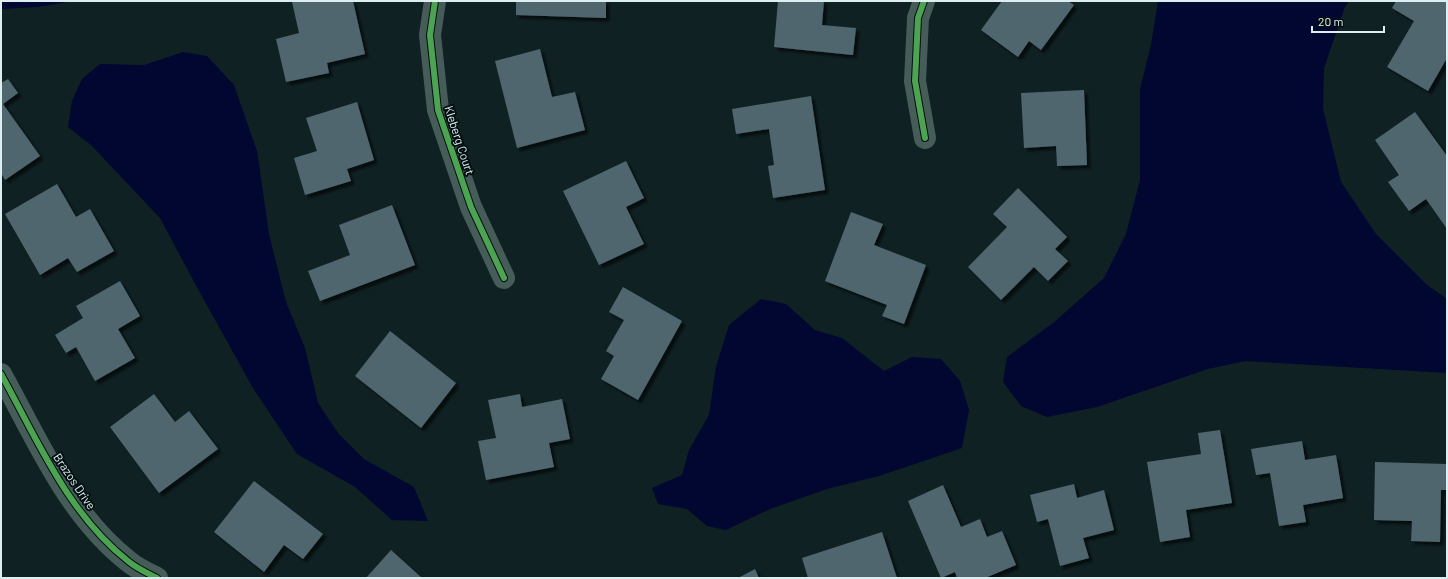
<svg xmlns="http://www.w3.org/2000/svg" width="1448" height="579" font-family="Barlow,sans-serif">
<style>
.water{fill:#010730}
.building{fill:#4f666e;filter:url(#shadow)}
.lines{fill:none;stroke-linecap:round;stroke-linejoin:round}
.minor{stroke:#455c58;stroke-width:22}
.cycleway-casing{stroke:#030f10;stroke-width:8}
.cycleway{stroke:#4ca352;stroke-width:6}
.labels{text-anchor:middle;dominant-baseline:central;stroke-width:4;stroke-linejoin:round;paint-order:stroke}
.street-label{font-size:12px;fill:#dceef0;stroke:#030f10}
</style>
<defs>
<filter id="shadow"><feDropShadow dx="3.5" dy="3.5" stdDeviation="1" flood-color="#0009"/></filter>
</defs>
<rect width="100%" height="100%" fill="#0f2123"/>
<!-- water -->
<g class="water">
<polygon points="1,1 73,1 39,7 1,9"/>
<polygon points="1158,1 1349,1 1345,7 1324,68 1323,109 1341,182 1376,234 1426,284 1447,299 1447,373 1245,361 1208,369 1097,407 1047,417 1021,406 1003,382 1007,357 1053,323 1104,278 1126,234 1140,180 1140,89 1151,45"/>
<polygon points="183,52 207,56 234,85 257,151 269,234 286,302 305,348 318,403 338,433 364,459 414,487 428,521 392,520 355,487 297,454 253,388 199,291 160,218 91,145 68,127 72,101 82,79 100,64 144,65"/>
<polygon points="761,299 786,304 815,330 842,338 884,371 912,357 941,359 960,381 969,410 962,448 879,476 827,489 770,509 726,530 707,526 687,509 658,504 652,488 682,475 689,450 709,415 716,367 729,325"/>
</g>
<!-- building -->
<g class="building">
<polygon points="298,1 353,1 365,54 327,63 329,73 286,82 276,39 299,33 292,2"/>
<polygon points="516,1 606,1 606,18 516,15"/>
<polygon points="778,1 824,1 822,25 856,28 853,55 774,47"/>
<polygon points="1002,1 1068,1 1074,5 1041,50 1029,41 1018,57 981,30"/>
<polygon points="1396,1 1447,1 1447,58 1428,91 1387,67 1414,21 1392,8"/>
<polygon points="540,49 552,97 575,92 585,130 517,148 495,61"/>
<polygon points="8,79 18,93 3,104 40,156 5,180 1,173 1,83"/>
<polygon points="1084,90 1087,165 1057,166 1056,146 1024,148 1021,93"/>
<polygon points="811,96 825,190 773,198 768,166 774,165 769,129 736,134 732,109"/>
<polygon points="357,102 374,160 347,169 351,181 305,195 294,158 317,151 306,118"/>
<polygon points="1415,112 1447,156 1447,229 1426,199 1409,211 1388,182 1399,175 1375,140"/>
<polygon points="626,161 644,198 626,207 644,244 599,265 563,191"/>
<polygon points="57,184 76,217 90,209 114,251 77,272 68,258 40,275 5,214"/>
<polygon points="1018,188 1067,237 1055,249 1068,261 1048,281 1034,267 1001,300 968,267 1007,227 993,214"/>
<polygon points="392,205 415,265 320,301 308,271 350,255 339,225"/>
<polygon points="851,212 883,224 874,245 926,265 904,324 882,316 887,305 825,281"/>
<polygon points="120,281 140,316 118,329 135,358 95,381 76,347 66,353 55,335 83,318 76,306"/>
<polygon points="623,287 682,321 638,400 601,379 614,356 606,351 624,320 609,312"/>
<polygon points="390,331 456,383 421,428 355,376"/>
<polygon points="154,394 175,422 189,411 218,449 159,493 110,427"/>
<polygon points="520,394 522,407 562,399 570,439 549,443 554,467 486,480 478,441 496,438 488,400"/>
<polygon points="1220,430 1232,503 1186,510 1190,537 1160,542 1147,462 1201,454 1198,433"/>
<polygon points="1302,441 1305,460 1336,455 1343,498 1303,505 1306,522 1279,526 1270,473 1256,475 1251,449"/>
<polygon points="1375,462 1447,464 1447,490 1441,490 1440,542 1411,541 1412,521 1374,520"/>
<polygon points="254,481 323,534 303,559 284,545 264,572 214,532"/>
<polygon points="1074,484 1077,498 1104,490 1114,530 1083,538 1089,558 1060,566 1048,519 1037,522 1030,495"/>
<polygon points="943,485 961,527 980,519 987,537 1002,531 1016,565 985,578 957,578 955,572 941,578 908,501"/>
<polygon points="882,532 897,578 808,578 802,558"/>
<polygon points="391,550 422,578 366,578"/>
<polygon points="755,569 759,578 738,578"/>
</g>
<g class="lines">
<!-- minor -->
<g class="minor">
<polyline points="435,1 430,35 438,110 471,207 504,278"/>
<polyline points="924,1 918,18 915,81 925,138"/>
<path d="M 1,374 C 37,439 68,514 128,561 C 136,568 147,573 157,578"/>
</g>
<!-- cycleway casing -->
<g class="cycleway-casing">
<g id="cycleway">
<polyline points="435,1 430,35 438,110 471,207 504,278"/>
<polyline points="924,1 918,18 915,81 925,138"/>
<path d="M 1,374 C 37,439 68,514 128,561 C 136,568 147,573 157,578"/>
</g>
</g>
<!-- cycleway -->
<use href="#cycleway" class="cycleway"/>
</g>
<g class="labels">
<!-- street labels -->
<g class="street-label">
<text transform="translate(460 140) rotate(72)">Kleberg Court</text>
<text transform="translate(75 481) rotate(56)">Brazos Drive</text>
</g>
</g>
<!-- border -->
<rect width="1448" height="579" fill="none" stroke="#dceef0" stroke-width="4"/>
<!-- scale -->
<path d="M1312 26v6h72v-6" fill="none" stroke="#dceef0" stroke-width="2"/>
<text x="1318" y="26" font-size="12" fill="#dceef0" stroke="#030f10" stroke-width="3" paint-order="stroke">20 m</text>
</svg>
